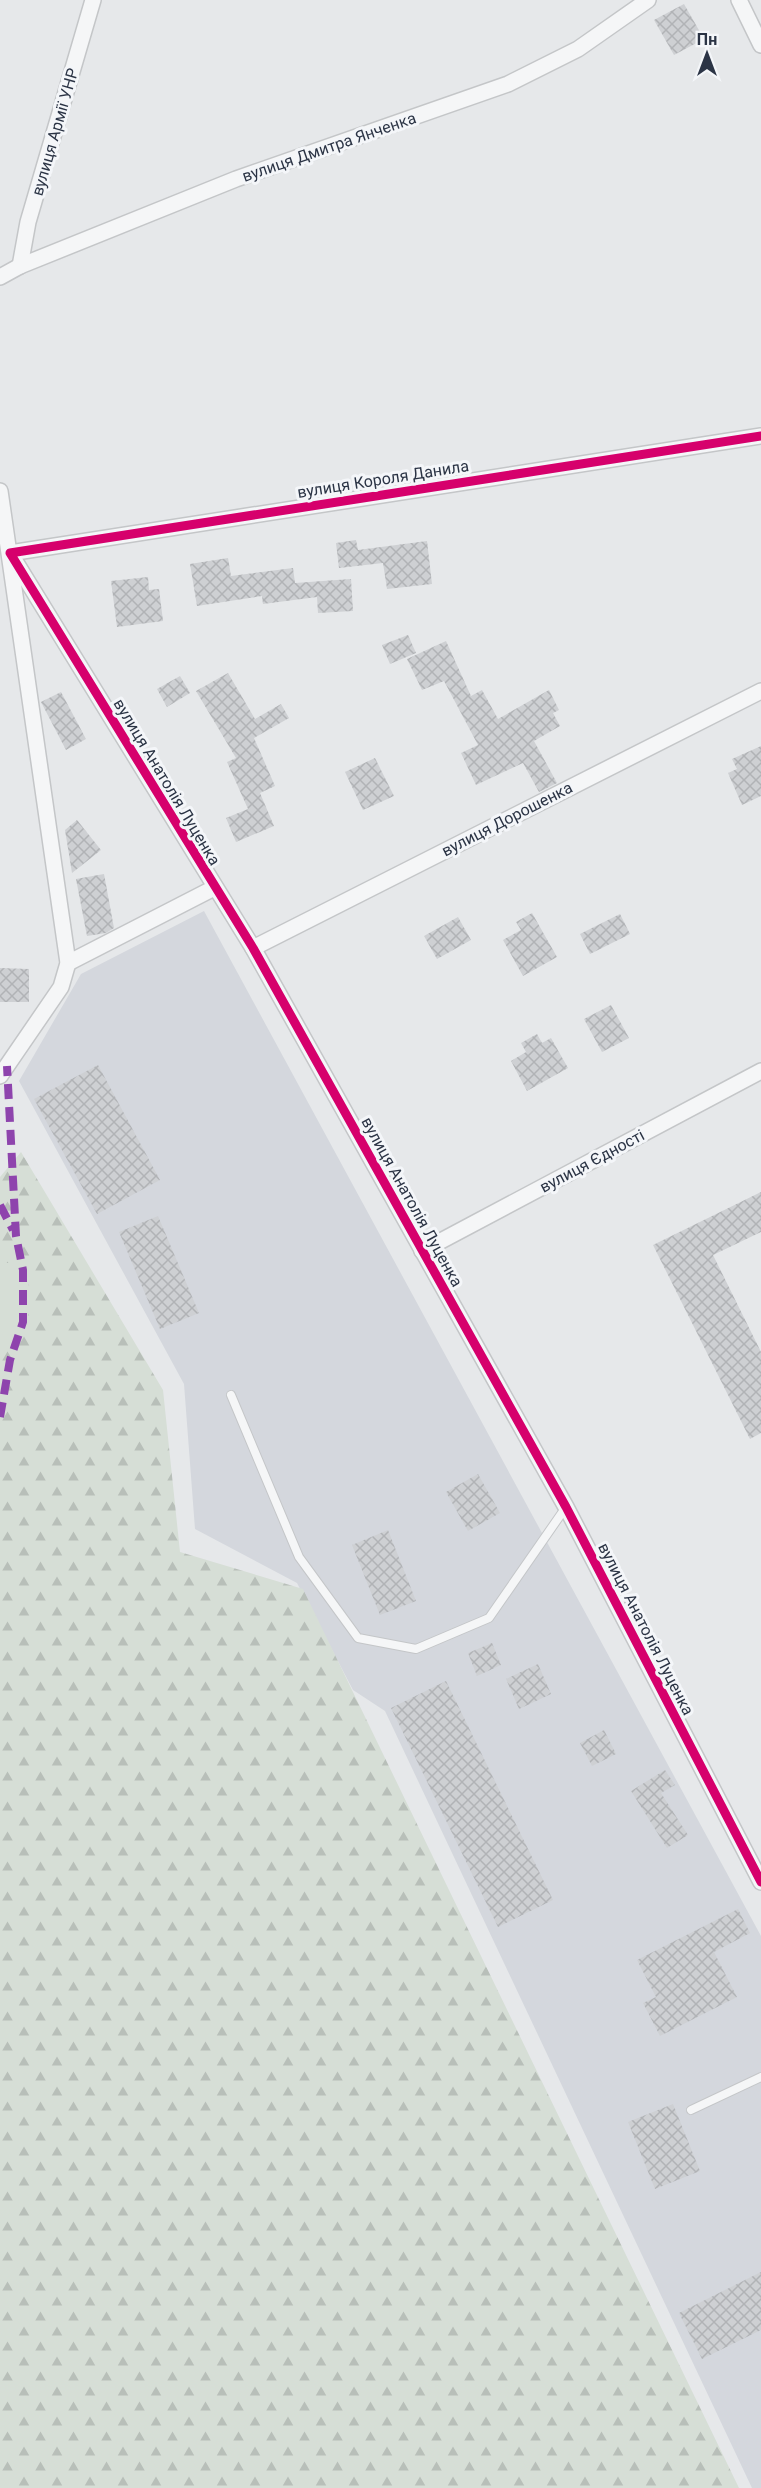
<svg xmlns="http://www.w3.org/2000/svg" width="761" height="2488" font-family="Roboto,sans-serif">
<style>
.built{fill:#d4d7dd}
.forest{fill:url(#forest-firs)}
.pitch{fill:#d6ded6}
.building{fill:url(#building-cross-hatch)}
.lines{fill:none;stroke-linecap:round;stroke-linejoin:round}
.lane-casing{stroke:#c4c6c8;stroke-width:10}
.street-casing{stroke:#c4c6c8;stroke-width:18}
.lane{stroke:#f5f6f7;stroke-width:8}
.street{stroke:#f5f6f7;stroke-width:15}
.quiet{stroke:#8e44ad;stroke-width:8;stroke-dasharray:15 8;stroke-linecap:butt}
.cycleway-casing{stroke:#f4f6f9;stroke-width:13}
.cycleway{stroke:#d6006c;stroke-width:9}
.labels{text-anchor:middle;dominant-baseline:central;stroke-width:6;stroke-linejoin:round;paint-order:stroke}
.street-label{font-size:16px;fill:#2b3445;stroke:#f4f6f9}
</style>
<defs>
<pattern id="forest-firs" width="22" height="20" patternUnits="userSpaceOnUse" patternTransform="scale(1.5)"><rect width="22" height="20" fill="#d6ded6"/><path d="M5 1l3.5 6h-7zM16 11l3.5 6h-7z" fill="#b8bfb9"/></pattern>
<pattern id="building-cross-hatch" width="8" height="8" patternUnits="userSpaceOnUse" patternTransform="scale(1.5)"><rect width="8" height="8" fill="#ced0d3"/><path d="M0 0l8 8M0 8l8-8" fill="none" stroke="#b1b3b6"/></pattern>
</defs>
<rect width="100%" height="100%" fill="#e6e8ea"/>
<!-- built -->
<polygon class="built" points="204,911 761,1936 761,2488 752,2488 385,1711 353,1690 297,1583 195,1529 184,1384 19,1081 81,974"/>
<!-- forest -->
<polygon class="forest" points="21,1152 163,1390 180,1552 303,1589 739,2488 0,2488 0,1177"/>
<!-- pitch -->
<polygon class="pitch" points="0,1263 29,1263 28,1335 0,1334"/>
<!-- building -->
<g class="building">
<polygon points="684,4 704,39 674,55 654,20"/>
<polygon points="356,540 358,550 427,541 432,584 387,589 383,563 339,568 336,543"/>
<polygon points="228,558 231,576 293,568 295,583 351,579 353,611 318,613 317,597 263,604 262,596 197,606 190,564"/>
<polygon points="148,577 149,590 159,589 163,621 117,627 111,581"/>
<polygon points="408,635 416,653 390,664 382,645"/>
<polygon points="446,641 471,696 482,690 498,719 549,690 559,710 553,713 560,726 534,741 557,783 539,792 523,763 476,785 461,753 478,745 444,681 422,690 407,659"/>
<polygon points="228,673 255,719 281,704 289,718 254,738 275,786 260,793 274,826 236,842 226,818 248,809 227,762 236,758 196,691"/>
<polygon points="180,676 190,693 167,707 157,689"/>
<polygon points="61,692 86,739 66,750 41,702"/>
<polygon points="761,746 761,796 742,805 728,773 737,769 732,759"/>
<polygon points="375,758 394,796 363,810 345,772"/>
<polygon points="77,820 101,850 72,873 65,830"/>
<polygon points="104,874 114,928 106,933 87,936 76,879"/>
<polygon points="532,913 557,957 523,976 503,940 521,930 516,922"/>
<polygon points="620,914 630,934 590,954 580,934"/>
<polygon points="458,917 471,940 437,959 424,936"/>
<polygon points="0,968 29,969 29,1002 0,1002"/>
<polygon points="611,1005 629,1038 602,1052 584,1019"/>
<polygon points="537,1034 542,1043 551,1038 568,1068 527,1091 511,1061 526,1052 521,1043"/>
<polygon points="98,1065 160,1180 97,1214 34,1099"/>
<polygon points="761,1192 761,1232 713,1255 761,1352 761,1433 750,1439 653,1245"/>
<polygon points="158,1216 199,1313 160,1329 119,1232"/>
<polygon points="478,1474 500,1513 468,1531 446,1492"/>
<polygon points="388,1530 416,1601 380,1615 352,1545"/>
<polygon points="492,1643 501,1665 477,1676 468,1653"/>
<polygon points="538,1664 551,1694 519,1709 506,1679"/>
<polygon points="446,1681 553,1900 498,1927 391,1708"/>
<polygon points="604,1730 616,1754 592,1766 580,1743"/>
<polygon points="665,1770 675,1785 661,1793 688,1835 667,1848 631,1791"/>
<polygon points="738,1909 750,1933 714,1952 737,1997 660,2036 643,2003 656,1997 637,1960"/>
<polygon points="673,2104 700,2171 655,2189 628,2122"/>
<polygon points="761,2272 761,2330 702,2359 679,2313"/>
</g>
<g class="lines">
<!-- lane casing -->
<g class="lane-casing">
<g id="lane">
<polyline points="231,1395 299,1557 358,1638 416,1649 489,1618 566,1507"/>
<polyline points="691,2110 761,2077"/>
</g>
</g>
<!-- street casing -->
<g class="street-casing">
<g id="street">
<polyline points="739,0 761,45"/>
<polyline points="20,266 28,222 93,0"/>
<polyline points="0,277 20,266 236,179 508,84 578,49 648,0"/>
<polyline points="0,491 68,963 61,987 0,1076"/>
<polyline points="10,553 253,948 566,1507 761,1882"/>
<polyline points="10,553 761,436"/>
<polyline points="253,948 761,691"/>
<polyline points="68,963 214,888"/>
<polyline points="422,1251 761,1071"/>
</g>
</g>
<!-- lane -->
<use href="#lane" class="lane"/>
<!-- street -->
<use href="#street" class="street"/>
<!-- quiet -->
<g class="quiet">
<polyline points="0,1205 13,1230"/>
<polyline points="0,1417 10,1360 23,1322 23,1270 16,1236 7,1066"/>
</g>
<!-- cycleway casing -->
<g class="cycleway-casing">
<polyline id="cycleway" points="761,436 10,553 253,948 566,1507 761,1882"/>
</g>
<!-- cycleway -->
<use href="#cycleway" class="cycleway"/>
</g>
<g class="labels">
<!-- street labels -->
<g class="street-label">
<text transform="translate(55 132) rotate(-74)">вулиця Армії УНР</text>
<text transform="translate(329 147) rotate(-19)">вулиця Дмитра Янченка</text>
<text transform="translate(383 479) rotate(-9)">вулиця Короля Данила</text>
<text transform="translate(167 782) rotate(59)">вулиця Анатолія Луценка</text>
<text transform="translate(507 819) rotate(-27)">вулиця Дорошенка</text>
<text transform="translate(592 1161) rotate(-28)">вулиця Єдності</text>
<text transform="translate(412 1202) rotate(61)">вулиця Анатолія Луценка</text>
<text transform="translate(646 1629) rotate(63)">вулиця Анатолія Луценка</text>
</g>
</g>
<!-- north arrow -->
<g transform="translate(707 54)" stroke="#f4f6f9" stroke-width="4.5" paint-order="stroke">
<path d="M0-4.5L10 22L0 15L-10 22Z" fill="#2b3445"/>
<text y="-9" font-size="16" font-weight="bold" text-anchor="middle" fill="#2b3445">Пн</text>
</g>
</svg>
